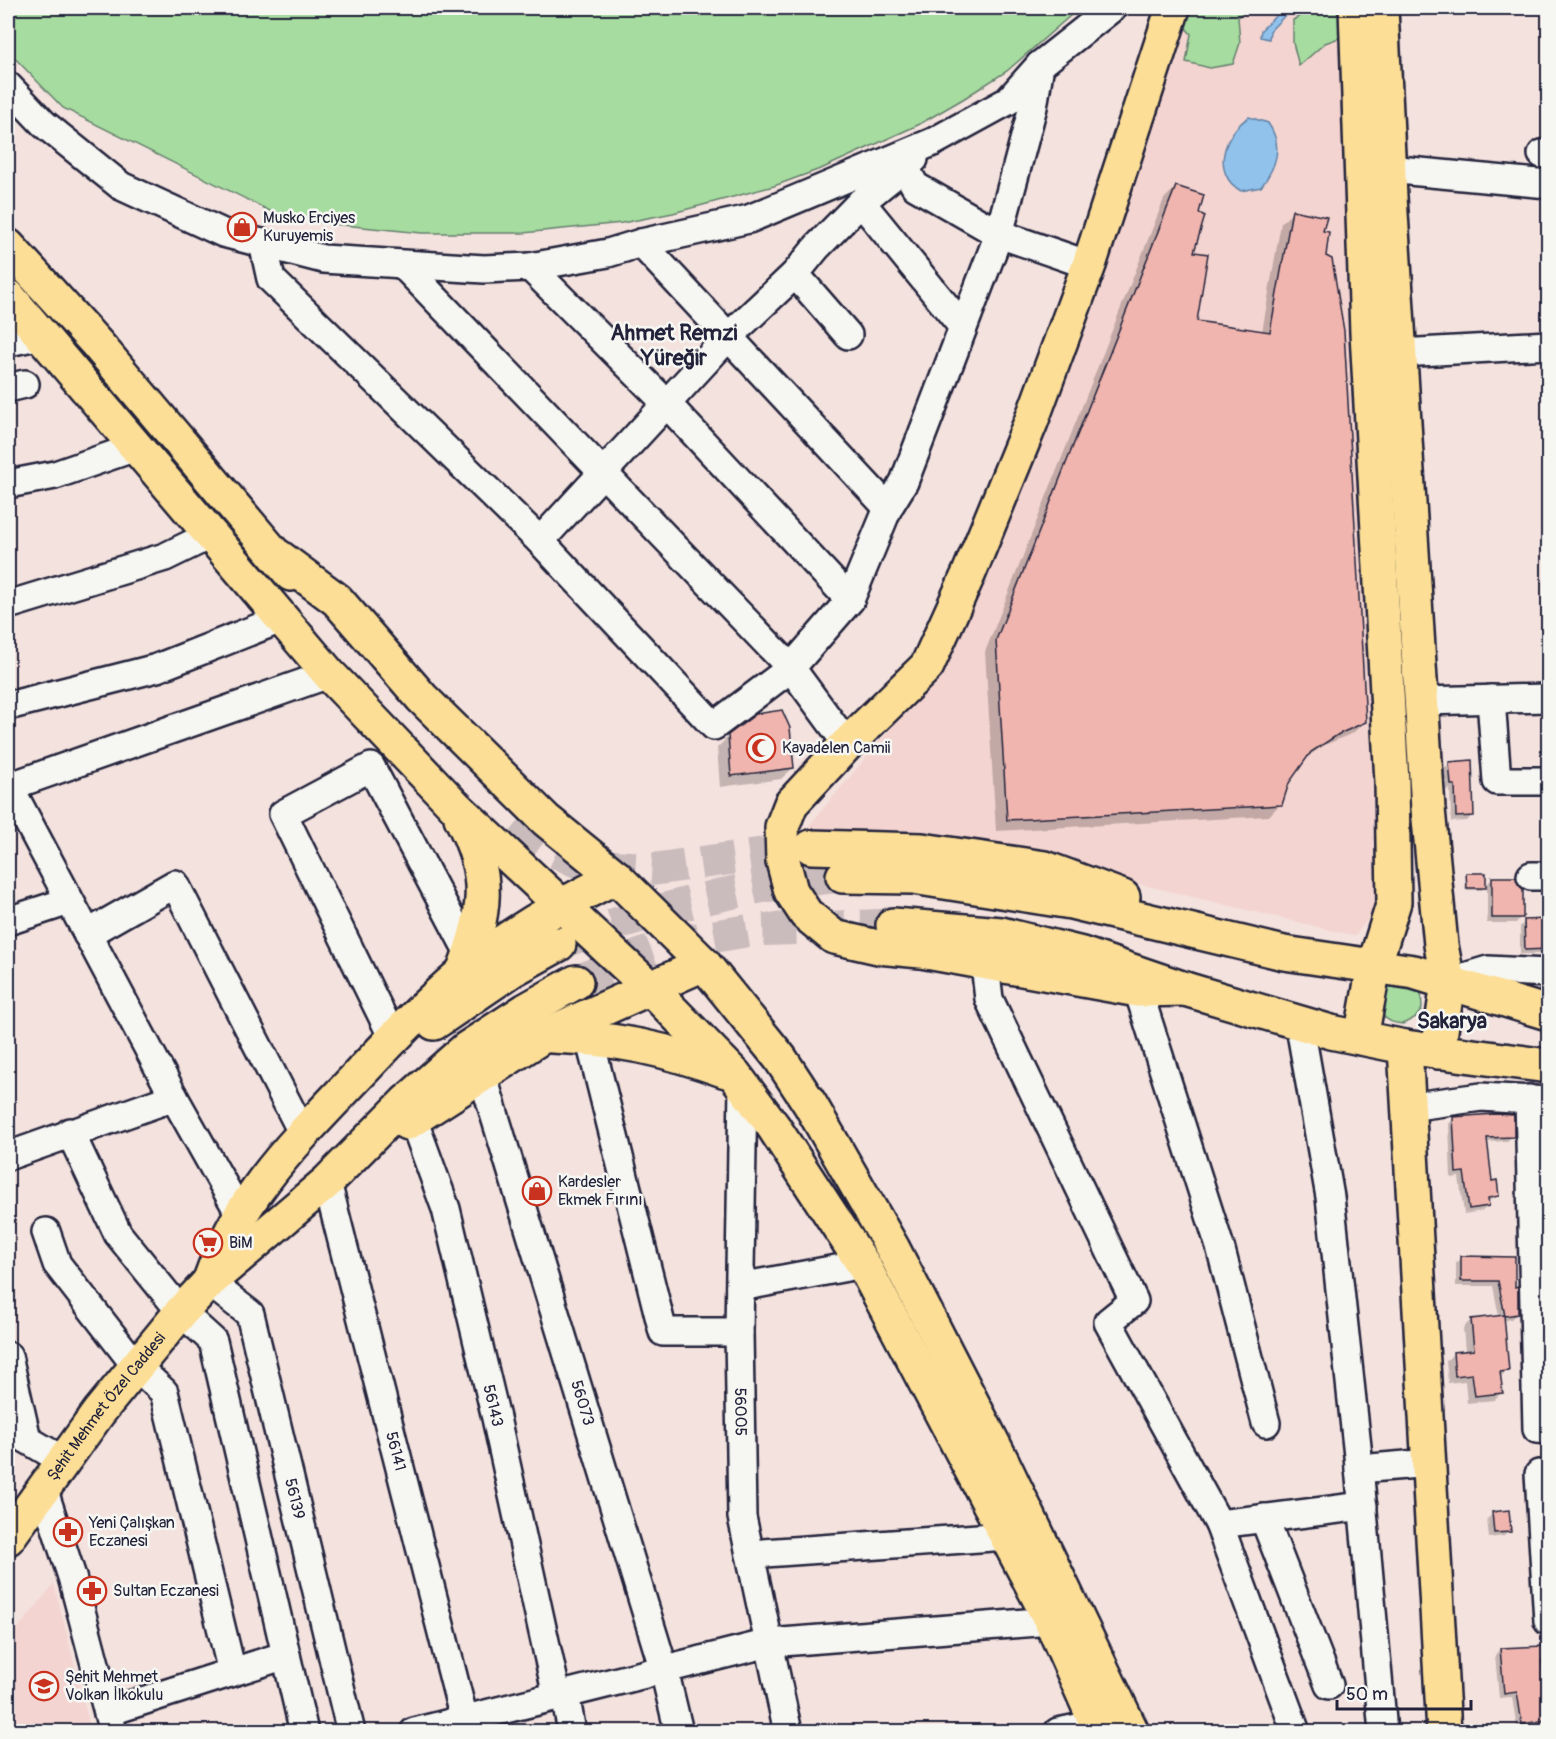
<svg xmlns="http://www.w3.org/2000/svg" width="1556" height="1739" font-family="Pangolin,sans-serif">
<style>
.built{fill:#f3d4d0}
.green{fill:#a6dc9f;stroke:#647f6d;stroke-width:1.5}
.water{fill:#90c2ec;stroke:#6482a5;stroke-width:1.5}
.shadow{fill:#0003}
.building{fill:#f0b5ae;stroke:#22223b;stroke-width:1.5}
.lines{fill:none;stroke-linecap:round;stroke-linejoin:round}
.major-tunnel{stroke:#cabcbd;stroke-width:33;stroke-dasharray:33 16;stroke-linecap:butt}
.minor-casing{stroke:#22223b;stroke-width:32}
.major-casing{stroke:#22223b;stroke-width:38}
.minor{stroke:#f6f6f2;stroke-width:27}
.major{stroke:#fcde96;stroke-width:33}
.labels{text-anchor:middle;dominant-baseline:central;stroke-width:5;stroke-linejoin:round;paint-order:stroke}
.poi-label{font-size:16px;fill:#22223b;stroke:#f6f6f2;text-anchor:start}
.street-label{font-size:16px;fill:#22223b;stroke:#f6f6f2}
.district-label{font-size:22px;font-weight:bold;fill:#22223b;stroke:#f6f6f2}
</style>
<rect width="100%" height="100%" fill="#f4e2de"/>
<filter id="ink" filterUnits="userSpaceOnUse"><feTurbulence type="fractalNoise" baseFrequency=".0167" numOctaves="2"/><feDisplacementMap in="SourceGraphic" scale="12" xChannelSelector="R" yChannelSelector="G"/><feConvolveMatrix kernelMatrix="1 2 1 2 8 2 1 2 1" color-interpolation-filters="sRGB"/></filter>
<g filter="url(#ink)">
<!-- built -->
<g class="built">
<polygon points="1185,8 1341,8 1378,906 1355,936 974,844 802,834 937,673"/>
<polygon points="54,1584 91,1731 8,1731 8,1641"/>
</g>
<!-- green -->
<g class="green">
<polygon points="8,8 1079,8 1007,71 963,99 918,125 823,168 774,186 673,213 622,223 523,233 422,233 323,223 274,213 63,108 8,51"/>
<polygon points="1190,8 1246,8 1238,17 1240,43 1233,64 1210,68 1186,62 1191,34 1185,27"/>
<polygon points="1306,8 1340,8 1342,37 1325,43 1299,66 1293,43 1293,20 1302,15"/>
<path d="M 1396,977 L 1421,990 L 1422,1009 L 1416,1017 L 1403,1024 C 1382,1023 1379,1012 1378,992 Z"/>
</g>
<!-- water -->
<g class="water">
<polygon points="1284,8 1290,8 1289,11 1270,31 1269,39 1260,37 1261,30"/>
<path d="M 1249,117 L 1268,123 C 1284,146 1276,167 1261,187 L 1241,191 C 1210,173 1224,133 1249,117 Z"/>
</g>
<!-- shadow -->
<g class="shadow">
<polygon points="1176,187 1197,214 1192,254 1195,322 1262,332 1281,223 1293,212 1322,232 1365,721 1353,733 1325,745 1304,759 1287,783 1280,804 1269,816 996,831 985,652 1164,199"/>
<polygon points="729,736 793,768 781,779 720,787 717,748"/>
<polygon points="1450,764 1472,816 1467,821 1451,822 1450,789 1446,790 1444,769"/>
<polygon points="1467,874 1485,886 1492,879 1521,917 1516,923 1487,923 1487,885 1482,890 1465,890"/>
<polygon points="1525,921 1548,921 1548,954 1520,954 1520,927"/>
<polygon points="1454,1118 1513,1136 1507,1141 1486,1142 1491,1183 1498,1196 1487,1202 1488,1206 1482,1211 1464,1214 1459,1177 1451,1178 1449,1124"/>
<polygon points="1546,1121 1548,1121 1548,1143 1541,1144 1540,1127"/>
<polygon points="1462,1258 1513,1288 1517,1313 1511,1319 1503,1321 1507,1370 1500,1378 1502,1392 1494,1400 1467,1403 1465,1381 1448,1383 1446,1361 1454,1353 1465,1352 1463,1328 1471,1320 1499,1317 1493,1286 1456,1286 1456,1263"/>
<polygon points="1548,1305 1548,1415 1540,1314"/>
<polygon points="1493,1514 1510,1531 1504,1536 1489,1538 1487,1519"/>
<polygon points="1500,1649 1540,1661 1545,1720 1540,1725 1517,1729 1512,1697 1499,1698 1495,1655"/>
</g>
<!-- building -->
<g class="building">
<polygon points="1176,186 1204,195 1199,213 1205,216 1194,252 1208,254 1197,321 1270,332 1292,210 1327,217 1323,231 1329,232 1326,256 1332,259 1344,331 1366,722 1339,734 1311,752 1289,783 1282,805 1007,820 996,640"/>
<polygon points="782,710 790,728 794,768 731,776 728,735 756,714"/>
<polygon points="1472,760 1474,816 1456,817 1455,785 1451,785 1449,762"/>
<polygon points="1466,873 1486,873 1486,888 1467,888"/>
<polygon points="1492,877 1516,877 1523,889 1523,918 1492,918"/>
<polygon points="1548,919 1548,949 1525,950 1524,920"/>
<polygon points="1495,1114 1514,1115 1514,1137 1487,1138 1492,1181 1497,1180 1499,1196 1488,1198 1489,1206 1469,1209 1464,1172 1456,1173 1453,1117"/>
<polygon points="1461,1256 1515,1257 1515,1287 1518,1286 1518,1314 1505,1316 1498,1281 1461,1281"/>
<polygon points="1504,1315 1509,1371 1500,1372 1503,1393 1475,1396 1472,1374 1455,1376 1453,1352 1474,1350 1471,1319"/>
<polygon points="1509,1510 1511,1532 1494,1533 1492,1512"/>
<polygon points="1543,1646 1544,1660 1542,1660 1545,1688 1542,1689 1547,1720 1522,1724 1517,1692 1504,1694 1500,1648"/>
</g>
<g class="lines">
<!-- major-tunnel -->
<g class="major-tunnel">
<polyline points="517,823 552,850 585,865 656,869 811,847"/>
<path d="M 565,941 C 656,909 746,884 843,876"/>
<polyline points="576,982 667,944 752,930 893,925"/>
</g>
<!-- minor casing -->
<g class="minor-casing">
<g id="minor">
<polyline points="8,86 44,124 121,186 223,233 323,259 484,269 530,267 608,253 641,243 749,219 933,142 1008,101 1040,65 1112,8"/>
<polyline points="1542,154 1548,154"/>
<polyline points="905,167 915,186 999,234 1089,265"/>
<polyline points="1388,169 1548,184"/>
<polyline points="861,202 962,326"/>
<polyline points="263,243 271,279 540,541 714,726 791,668 850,600 888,508 904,482 999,234 1033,107 1040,65"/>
<polyline points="641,243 888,508"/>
<polyline points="403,265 791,668 847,744"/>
<polyline points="530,267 667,404 850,600"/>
<polyline points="795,274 848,335"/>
<polyline points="8,342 42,335"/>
<polyline points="1400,353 1548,345"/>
<polyline points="8,388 25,384"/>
<polyline points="8,484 55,475 136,447"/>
<polyline points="540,541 727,338 795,274 817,247 861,202 914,159"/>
<polyline points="8,605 165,557 210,535"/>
<polyline points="1491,699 1497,781 1548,781"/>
<polyline points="1421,701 1548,698"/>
<polyline points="8,706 157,668 281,619"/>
<polyline points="8,784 174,1097 241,1216"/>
<polyline points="8,787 329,674"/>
<polyline points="1531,876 1548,876"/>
<polyline points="8,921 69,901"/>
<polyline points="87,934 175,884 302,1132"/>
<polyline points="985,964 989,999 1134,1301 1108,1322 1219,1524 1296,1732"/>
<polyline points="1448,982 1488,970 1548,973"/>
<polyline points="1138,990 1221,1250 1266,1423"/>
<polyline points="1299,1021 1330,1197 1358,1456 1383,1732"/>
<polyline points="589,1037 663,1332 739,1332"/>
<polyline points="393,1038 283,814 371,767 470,955"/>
<path id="s1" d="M 482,1074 L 664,1670 L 679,1732"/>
<path id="s2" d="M 743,1086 L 739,1332 L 742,1517 L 788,1732"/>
<polyline points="1529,1099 1537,1429 1548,1430"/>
<polyline points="1408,1107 1481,1097 1548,1101"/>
<path id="s3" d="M 413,1119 L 446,1209 L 496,1418 L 557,1696"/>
<polyline points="70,1132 118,1234 181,1312 213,1341 304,1732"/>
<polyline points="8,1156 174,1097"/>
<path id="s4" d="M 327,1182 L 464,1719"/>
<polyline points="46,1232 57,1264 136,1366 164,1392 232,1672"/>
<path id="s5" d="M 209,1282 L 250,1314 L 351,1732"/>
<polyline points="740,1287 863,1264"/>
<polyline points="8,1356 27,1439"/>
<polyline points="11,1430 62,1460"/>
<polyline points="1359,1469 1430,1463"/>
<polyline points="1539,1474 1548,1621"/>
<polyline points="43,1488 72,1577 113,1732"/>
<polyline points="1264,1518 1329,1685"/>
<polyline points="1219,1524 1363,1506"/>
<polyline points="750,1554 1007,1536"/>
<polyline points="565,1694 572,1732"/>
<polyline points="108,1712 286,1655"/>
<polyline points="414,1732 769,1643 1051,1621"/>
<polyline points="1058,1732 1097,1724"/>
</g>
</g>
<!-- major casing -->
<g class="major-casing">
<g id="major">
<polyline points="1173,8 1089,265 1031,422 969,573 927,666 847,744 791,804 782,827 783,861 791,891 806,914 834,937 878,947 921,951 1138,990 1185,989"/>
<polyline points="1356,8 1367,333 1392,782 1394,902 1374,966 1361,1038"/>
<polyline points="1381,8 1390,197 1428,809 1441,945 1448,982 1438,1052"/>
<polyline points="8,246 98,345 291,574"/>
<polyline points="8,296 329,674 455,806 651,989 735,1075 773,1126 863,1264 1051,1621 1100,1732"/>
<polyline points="279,557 337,600 422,698 546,820 616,877 704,964 780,1058 810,1104 893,1249 1002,1461 1132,1732"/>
<path d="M 461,818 C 492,876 486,913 463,972"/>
<polyline points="811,847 922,850 1045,868 1123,897"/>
<polyline points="843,876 913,877 1071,902 1284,953 1414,972 1548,1013"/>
<polyline points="893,925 1001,934 1082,954 1185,989 1331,1032 1405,1047 1548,1066"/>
<polyline points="434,1023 512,970 559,944"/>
<path d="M 551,1036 C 615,1038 666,1049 726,1071"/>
<polyline points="1405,1047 1444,1732"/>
<polyline points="407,1123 543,1036 704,964"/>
<path d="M 210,1280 C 238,1200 288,1149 345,1089 C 383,1049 420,1009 462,973 C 507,935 563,903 616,877"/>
<path id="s6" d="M 8,1538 L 99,1412 L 181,1312 L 209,1282 L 327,1182 L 406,1102 L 466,1049 L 526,1010 L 576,982"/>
</g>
</g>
<!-- minor -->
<use href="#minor" class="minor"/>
<!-- major -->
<use href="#major" class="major"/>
</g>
</g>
<!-- icons -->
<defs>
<g id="shop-ring" transform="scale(1.5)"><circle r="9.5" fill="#f6f6f2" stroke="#c8321e" stroke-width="1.5"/><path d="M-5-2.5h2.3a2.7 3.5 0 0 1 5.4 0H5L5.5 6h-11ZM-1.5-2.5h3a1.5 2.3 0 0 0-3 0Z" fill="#c8321e"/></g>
<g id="mosque-ring" transform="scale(1.5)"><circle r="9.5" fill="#f6f6f2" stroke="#c8321e" stroke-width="1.5"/><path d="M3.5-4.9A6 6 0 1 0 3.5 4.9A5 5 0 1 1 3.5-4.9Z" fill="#c8321e"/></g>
<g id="supermarket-ring" transform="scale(1.5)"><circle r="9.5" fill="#f6f6f2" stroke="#c8321e" stroke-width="1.5"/><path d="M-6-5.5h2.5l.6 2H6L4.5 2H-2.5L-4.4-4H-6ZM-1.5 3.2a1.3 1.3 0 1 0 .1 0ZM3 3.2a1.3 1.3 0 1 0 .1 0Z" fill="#c8321e"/></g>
<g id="pharmacy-ring" transform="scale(1.5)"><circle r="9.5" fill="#f6f6f2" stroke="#c8321e" stroke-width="1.5"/><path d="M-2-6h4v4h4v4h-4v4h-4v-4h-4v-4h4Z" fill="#c8321e"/></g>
<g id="school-ring" transform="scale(1.5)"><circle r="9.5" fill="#f6f6f2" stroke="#c8321e" stroke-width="1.5"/><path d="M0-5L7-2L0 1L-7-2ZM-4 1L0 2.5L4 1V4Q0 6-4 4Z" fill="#c8321e"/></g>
</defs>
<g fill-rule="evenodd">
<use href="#shop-ring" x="242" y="227"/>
<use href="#mosque-ring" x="761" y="748"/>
<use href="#shop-ring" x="537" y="1191"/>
<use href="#supermarket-ring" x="208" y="1243"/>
<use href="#pharmacy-ring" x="68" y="1532"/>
<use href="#pharmacy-ring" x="92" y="1591"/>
<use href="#school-ring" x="44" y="1686"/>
</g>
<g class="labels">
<!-- poi labels -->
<g class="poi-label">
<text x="263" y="218">Musko Erciyes<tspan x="263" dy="18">Kuruyemis</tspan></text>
<text x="782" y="748">Kayadelen Camii</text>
<text x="558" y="1182">Kardesler<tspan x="558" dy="18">Ekmek Fırını</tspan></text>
<text x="229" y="1243">BiM</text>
<text x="89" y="1523">Yeni Çalışkan<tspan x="89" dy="18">Eczanesi</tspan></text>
<text x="113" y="1591">Sultan Eczanesi</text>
<text x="65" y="1677">Şehit Mehmet<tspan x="65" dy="18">Volkan İlkokulu</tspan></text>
</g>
<!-- street labels -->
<g class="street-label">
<text stroke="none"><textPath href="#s1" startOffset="344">56073</textPath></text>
<text stroke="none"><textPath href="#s3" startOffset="298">56143</textPath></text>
<text stroke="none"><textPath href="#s6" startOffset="164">Şehit Mehmet Özel Caddesi</textPath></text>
<text stroke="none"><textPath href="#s2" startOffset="326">56005</textPath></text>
<text stroke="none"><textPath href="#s4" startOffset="278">56141</textPath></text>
<text stroke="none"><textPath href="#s5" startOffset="242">56139</textPath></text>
</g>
<!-- district labels -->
<g class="district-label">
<text x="674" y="333">Ahmet Remzi<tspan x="674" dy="25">Yüreğir</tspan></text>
<text x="1452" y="1021">Sakarya</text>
</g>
</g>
<!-- margin -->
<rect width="1556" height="1739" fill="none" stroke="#f6f6f2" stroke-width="30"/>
<rect x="15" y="15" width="1526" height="1709" fill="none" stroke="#22223b" stroke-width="2" filter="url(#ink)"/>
<!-- scale -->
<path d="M1337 1700v9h134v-9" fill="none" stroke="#22223b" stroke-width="3"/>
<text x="1346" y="1700" font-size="18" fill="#22223b" stroke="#f6f6f2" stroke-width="4.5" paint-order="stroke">50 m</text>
</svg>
